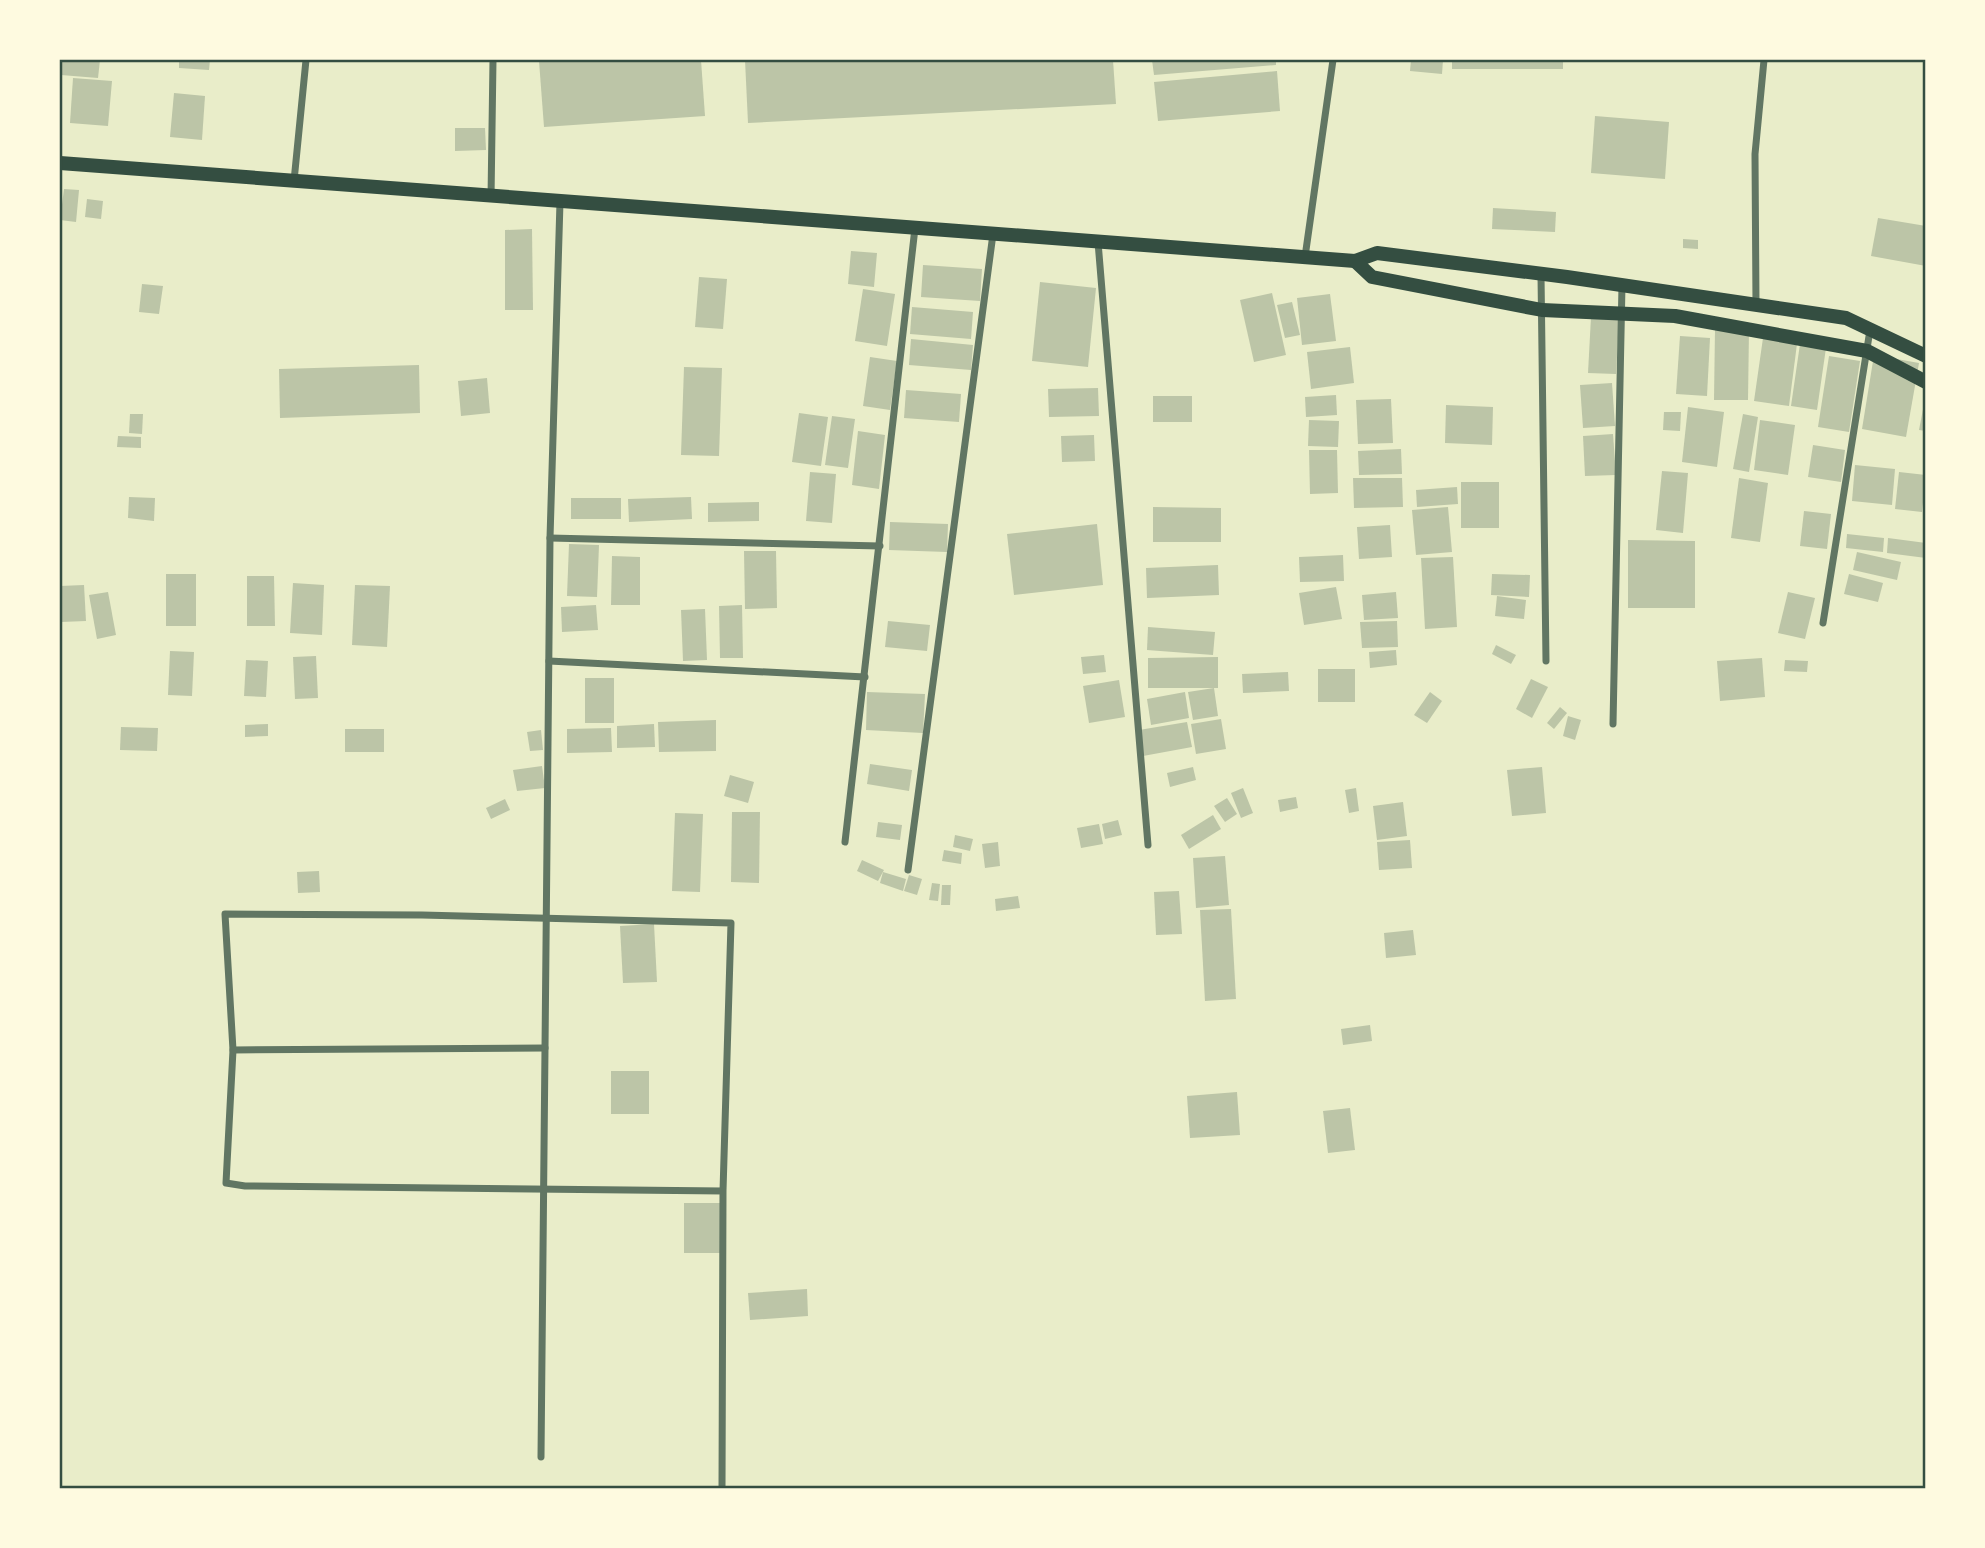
<svg xmlns="http://www.w3.org/2000/svg" width="1985" height="1548" font-family="'Source Sans 3',sans-serif">
<style>
.building{fill:#bcc5a7}
.lines{fill:none;stroke-linecap:round;stroke-linejoin:round}
.minor{stroke:#617663;stroke-width:7}
.secondary{stroke:#344e41;stroke-width:14}
.neatline{fill:none;stroke:#344e41;stroke-width:2.5}
</style>
<rect width="100%" height="100%" fill="#e9edc9"/>
<!-- building -->
<g class="building">
<polygon points="62,60 100,60 98,78 61,75"/>
<polygon points="179,60 210,60 209,70 179,68"/>
<polygon points="565,60 701,60 705,116 544,127 539,61"/>
<polygon points="745,60 1113,60 1116,104 748,123"/>
<polygon points="1152,60 1276,60 1276,65 1154,75"/>
<polygon points="1411,60 1443,60 1442,74 1410,71"/>
<rect x="1452" y="60" width="111" height="9"/>
<polygon points="1277,71 1280,111 1158,121 1154,82"/>
<polygon points="73,78 112,81 108,126 70,123"/>
<polygon points="174,93 205,96 202,140 170,137"/>
<polygon points="1595,116 1669,122 1665,179 1591,173"/>
<polygon points="455,128 485,128 486,150 455,151"/>
<polygon points="64,189 79,190 76,222 60,220"/>
<polygon points="87,199 103,201 101,219 85,217"/>
<polygon points="1493,208 1556,212 1555,232 1492,229"/>
<polygon points="1878,218 1926,226 1926,266 1871,256"/>
<polygon points="532,229 533,310 505,310 505,230"/>
<polygon points="1683,239 1698,240 1698,249 1683,248"/>
<polygon points="851,251 877,253 874,287 848,284"/>
<polygon points="923,265 982,269 980,301 921,297"/>
<polygon points="699,277 727,279 723,329 695,327"/>
<polygon points="1040,282 1096,288 1088,367 1032,361"/>
<polygon points="142,284 163,286 159,314 139,312"/>
<polygon points="863,289 895,294 887,346 855,341"/>
<polygon points="1272,293 1286,355 1254,362 1240,300"/>
<polygon points="1330,294 1336,341 1302,345 1297,298"/>
<polygon points="1292,302 1300,335 1285,338 1277,305"/>
<polygon points="912,307 973,312 971,339 910,334"/>
<polygon points="1591,317 1619,318 1616,374 1588,373"/>
<polygon points="1715,329 1749,329 1748,400 1714,400"/>
<polygon points="1764,331 1798,336 1789,406 1754,401"/>
<polygon points="1680,336 1710,338 1707,396 1676,394"/>
<polygon points="1801,337 1827,341 1817,410 1791,406"/>
<polygon points="911,339 973,345 971,370 909,365"/>
<polygon points="1350,347 1354,383 1311,389 1307,352"/>
<polygon points="1874,355 1919,363 1906,437 1862,429"/>
<polygon points="1829,356 1860,361 1849,432 1818,427"/>
<polygon points="870,357 897,361 890,410 863,406"/>
<polygon points="419,365 420,413 280,418 279,369"/>
<polygon points="684,367 722,368 719,456 681,455"/>
<polygon points="487,378 490,413 461,416 458,381"/>
<polygon points="1612,383 1615,426 1583,428 1580,385"/>
<polygon points="1098,388 1099,416 1049,417 1048,389"/>
<polygon points="906,390 961,394 959,422 904,418"/>
<polygon points="1336,395 1337,415 1306,417 1305,397"/>
<rect x="1153" y="396" width="39" height="26"/>
<polygon points="1391,399 1393,443 1358,444 1356,400"/>
<polygon points="1924,404 1926,404 1926,431 1919,430"/>
<polygon points="1446,405 1493,407 1492,445 1445,443"/>
<polygon points="1688,407 1724,412 1717,467 1682,462"/>
<polygon points="1664,412 1681,412 1680,431 1663,430"/>
<polygon points="799,413 828,417 821,466 792,462"/>
<polygon points="130,414 143,414 142,434 129,433"/>
<polygon points="1743,414 1758,417 1749,472 1733,469"/>
<polygon points="832,416 855,419 848,468 825,465"/>
<polygon points="1309,420 1339,421 1338,447 1308,446"/>
<polygon points="1760,420 1795,425 1788,475 1754,470"/>
<polygon points="858,431 885,435 879,489 852,485"/>
<polygon points="1613,434 1616,475 1585,476 1583,436"/>
<polygon points="1094,435 1095,461 1062,462 1061,436"/>
<polygon points="118,436 141,437 141,448 117,447"/>
<polygon points="1813,445 1845,450 1841,482 1808,477"/>
<polygon points="1401,449 1402,474 1359,475 1358,451"/>
<polygon points="1309,450 1337,450 1338,493 1310,494"/>
<polygon points="1855,465 1895,469 1892,505 1852,501"/>
<polygon points="1662,471 1688,473 1683,533 1656,530"/>
<polygon points="810,472 836,474 832,523 806,521"/>
<polygon points="1899,472 1926,475 1922,512 1895,509"/>
<polygon points="1353,478 1402,478 1403,507 1354,508"/>
<polygon points="1739,478 1768,483 1760,542 1731,538"/>
<rect x="1461" y="482" width="38" height="46"/>
<polygon points="1457,487 1458,504 1417,507 1416,490"/>
<polygon points="129,497 155,498 154,521 128,518"/>
<polygon points="691,497 692,519 629,522 628,499"/>
<rect x="571" y="498" width="50" height="21"/>
<polygon points="759,502 759,521 708,522 708,503"/>
<polygon points="1153,507 1221,508 1221,542 1153,542"/>
<polygon points="1448,507 1452,552 1416,555 1412,510"/>
<polygon points="1804,511 1831,514 1827,549 1800,546"/>
<polygon points="890,522 948,524 947,552 889,550"/>
<polygon points="1097,524 1103,585 1014,595 1007,534"/>
<polygon points="1390,525 1392,557 1359,559 1357,527"/>
<polygon points="1847,534 1884,538 1883,552 1846,548"/>
<polygon points="1888,538 1926,543 1926,558 1887,553"/>
<polygon points="1628,540 1695,541 1695,608 1628,608"/>
<polygon points="569,544 599,545 597,597 567,596"/>
<polygon points="744,551 776,551 777,608 745,609"/>
<polygon points="1857,552 1901,562 1897,580 1853,570"/>
<polygon points="1343,555 1344,581 1300,582 1299,557"/>
<polygon points="612,556 640,557 640,605 611,605"/>
<polygon points="1453,557 1457,627 1425,629 1421,558"/>
<polygon points="1218,565 1219,595 1147,598 1146,568"/>
<rect x="166" y="574" width="30" height="52"/>
<polygon points="1492,574 1530,575 1529,597 1491,595"/>
<polygon points="1849,574 1883,583 1878,602 1844,594"/>
<polygon points="247,576 274,576 275,626 247,626"/>
<polygon points="293,583 324,585 322,635 290,633"/>
<polygon points="84,585 86,621 61,622 60,586"/>
<polygon points="355,585 390,586 387,647 352,645"/>
<polygon points="1336,587 1342,619 1304,625 1299,593"/>
<polygon points="108,592 116,635 97,639 89,595"/>
<polygon points="1396,592 1398,618 1364,620 1362,595"/>
<polygon points="1788,592 1815,598 1805,639 1778,633"/>
<polygon points="1497,596 1526,600 1524,619 1495,616"/>
<polygon points="596,605 598,630 562,632 561,607"/>
<polygon points="742,605 743,658 720,658 719,606"/>
<polygon points="705,609 707,660 683,661 681,610"/>
<polygon points="888,621 930,625 927,651 885,647"/>
<polygon points="1397,621 1398,647 1362,648 1360,622"/>
<polygon points="1148,627 1215,632 1213,655 1147,650"/>
<polygon points="1496,645 1516,655 1511,664 1492,654"/>
<polygon points="1396,650 1397,665 1370,668 1369,652"/>
<polygon points="170,651 194,652 192,696 168,695"/>
<polygon points="1104,655 1106,672 1083,674 1081,657"/>
<polygon points="316,656 318,698 295,699 293,657"/>
<polygon points="1218,657 1218,688 1148,688 1148,658"/>
<polygon points="1762,658 1765,697 1720,701 1717,661"/>
<polygon points="246,660 268,661 266,697 244,696"/>
<polygon points="1785,660 1808,661 1807,672 1784,671"/>
<rect x="1318" y="669" width="37" height="33"/>
<polygon points="1288,672 1289,691 1243,693 1242,674"/>
<rect x="585" y="678" width="29" height="45"/>
<polygon points="1531,679 1548,687 1532,718 1516,709"/>
<polygon points="1119,680 1125,717 1089,723 1083,686"/>
<polygon points="1214,688 1218,716 1193,720 1188,692"/>
<polygon points="867,692 925,694 923,733 866,730"/>
<polygon points="1185,692 1189,718 1151,725 1147,699"/>
<polygon points="1430,692 1442,701 1427,723 1414,715"/>
<polygon points="1560,707 1567,713 1554,729 1547,723"/>
<polygon points="1568,716 1581,720 1575,740 1563,736"/>
<polygon points="1221,719 1226,749 1196,754 1191,724"/>
<polygon points="716,720 716,751 659,752 658,722"/>
<polygon points="1187,722 1192,747 1143,756 1139,730"/>
<polygon points="268,724 268,736 245,737 245,725"/>
<polygon points="654,724 655,747 617,748 617,726"/>
<polygon points="121,727 158,728 157,751 120,750"/>
<polygon points="611,728 612,752 567,753 567,729"/>
<rect x="345" y="729" width="39" height="23"/>
<polygon points="541,730 543,750 530,751 527,732"/>
<polygon points="870,764 912,770 909,791 867,784"/>
<polygon points="542,766 545,788 517,791 513,770"/>
<polygon points="1193,767 1196,780 1170,787 1167,773"/>
<polygon points="1542,767 1546,813 1512,816 1507,770"/>
<polygon points="730,775 754,782 748,803 724,796"/>
<polygon points="1243,788 1253,813 1241,818 1231,793"/>
<polygon points="1356,788 1359,811 1349,813 1345,790"/>
<polygon points="1296,797 1298,808 1280,812 1278,800"/>
<polygon points="1227,798 1237,814 1225,822 1214,806"/>
<polygon points="505,799 510,810 491,819 486,808"/>
<polygon points="1403,802 1407,836 1377,840 1373,806"/>
<polygon points="732,812 760,812 759,883 731,882"/>
<polygon points="675,813 703,814 700,892 672,891"/>
<polygon points="1213,815 1221,829 1189,849 1181,835"/>
<polygon points="1118,820 1122,835 1105,839 1102,824"/>
<polygon points="878,822 902,825 900,840 876,837"/>
<polygon points="1099,824 1103,844 1081,848 1077,828"/>
<polygon points="955,835 973,839 970,851 953,847"/>
<polygon points="1410,840 1412,868 1379,870 1377,842"/>
<polygon points="998,842 1000,866 985,868 982,844"/>
<polygon points="944,850 962,853 961,864 942,861"/>
<polygon points="1225,856 1229,905 1196,908 1193,858"/>
<polygon points="862,860 884,870 878,881 857,871"/>
<polygon points="319,871 320,892 298,893 297,872"/>
<polygon points="883,872 906,879 903,891 880,883"/>
<polygon points="909,875 922,879 917,895 904,891"/>
<polygon points="932,883 940,884 938,901 929,900"/>
<polygon points="942,885 951,885 950,905 941,905"/>
<polygon points="1179,891 1182,934 1156,935 1154,892"/>
<polygon points="1018,896 1020,908 996,911 995,899"/>
<polygon points="1231,909 1236,999 1205,1001 1200,910"/>
<polygon points="654,924 657,982 623,983 620,926"/>
<polygon points="1413,930 1416,955 1386,958 1384,933"/>
<polygon points="1370,1025 1372,1041 1343,1045 1341,1029"/>
<rect x="611" y="1071" width="38" height="43"/>
<polygon points="1237,1092 1240,1135 1190,1138 1187,1096"/>
<polygon points="1350,1108 1355,1150 1328,1153 1323,1111"/>
<rect x="684" y="1203" width="37" height="50"/>
<polygon points="807,1289 808,1316 750,1320 748,1293"/>
</g>
<g class="lines">
<!-- minor -->
<g class="minor">
<polyline points="294,181 306,60"/>
<polyline points="491,198 493,60"/>
<polyline points="1098,242 1148,845"/>
<polyline points="1305,257 1333,60"/>
<polyline points="1541,275 1546,661"/>
<polyline points="1756,304 1755,154 1764,60"/>
<polyline points="550,538 880,546"/>
<polyline points="1823,623 1870,330"/>
<polyline points="549,661 865,677"/>
<polyline points="1613,724 1622,285"/>
<polyline points="845,842 915,228"/>
<polyline points="908,870 993,234"/>
<polyline points="233,1050 545,1048"/>
<polyline points="541,1457 550,538 560,202"/>
<polyline points="722,1488 723,1191 731,923 422,915 225,914 233,1050 226,1183 245,1186 723,1191"/>
</g>
<!-- secondary -->
<g class="secondary">
<polyline points="60,163 1355,261 1377,253 1567,277 1846,318 1926,356"/>
<polyline points="1355,261 1372,277 1542,310 1675,316 1867,351 1926,382"/>
</g>
</g>
<!-- border -->
<rect width="1985" height="1548" fill="none" stroke="#fefae0" stroke-width="122"/>
<rect x="61" y="61" width="1863" height="1426" class="neatline"/>
</svg>
